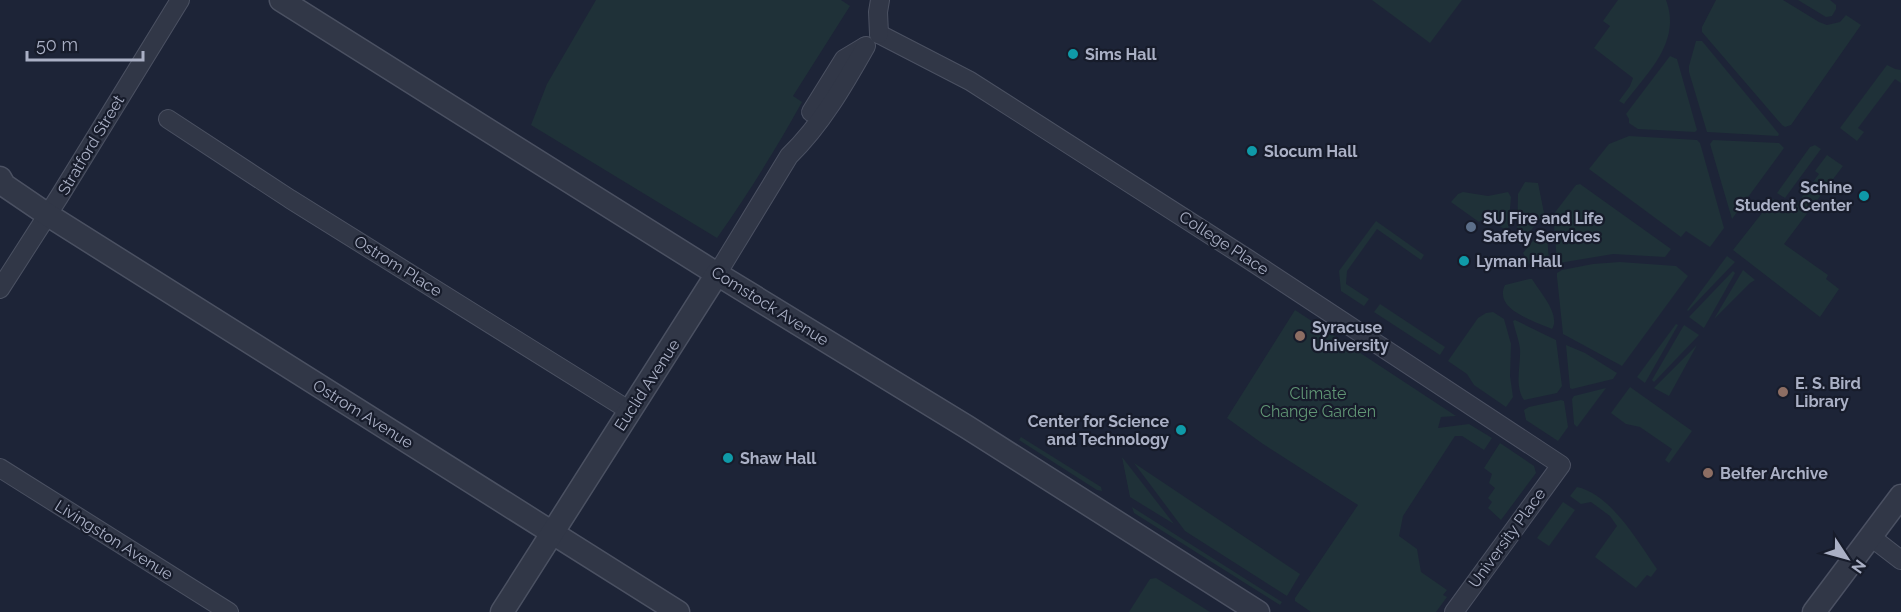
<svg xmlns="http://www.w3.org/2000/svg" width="1901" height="612" font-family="Raleway,sans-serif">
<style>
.green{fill:#1f3138}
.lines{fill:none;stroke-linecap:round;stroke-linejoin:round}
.minor-casing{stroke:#4b5162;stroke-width:20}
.tertiary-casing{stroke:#4b5162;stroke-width:25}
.minor{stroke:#313747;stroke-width:18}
.tertiary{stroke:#313747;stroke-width:22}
.culture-dot{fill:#0f9aa8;stroke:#171c2b;stroke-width:2}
.service-dot{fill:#5c6f8a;stroke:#171c2b;stroke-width:2}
.education-dot{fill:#8d6e63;stroke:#171c2b;stroke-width:2}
.labels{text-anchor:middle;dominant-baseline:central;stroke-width:4.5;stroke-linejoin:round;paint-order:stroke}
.poi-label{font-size:16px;font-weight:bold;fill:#aab0c5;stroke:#171c2b;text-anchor:start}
.street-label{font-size:16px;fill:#aab0c5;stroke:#171c2b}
.park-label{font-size:16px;fill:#619675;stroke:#171c2b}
</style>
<rect width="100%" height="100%" fill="#1d2437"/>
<!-- green -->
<g class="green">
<path d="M 596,0 L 841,0 L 850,6 L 793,96 L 802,102 C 776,149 748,194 717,238 L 531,125 L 547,84 Z"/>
<polygon points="1372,0 1462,0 1430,43"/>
<path d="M 1618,0 L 1666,0 C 1682,42 1647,73 1624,104 L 1619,101 L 1630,86 L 1633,78 L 1594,48 L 1610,26 L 1603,21 Z"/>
<polygon points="1716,0 1783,0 1819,22 1827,25 1840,22 1846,15 1861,25 1791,125 1785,127 1782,125 1702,32 1702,27"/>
<polygon points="1798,0 1830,0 1836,5 1836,9 1832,16 1826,17"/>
<polygon points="1696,41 1702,41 1779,134 1778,136 1707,132 1689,72 1689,66"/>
<polygon points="1670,56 1677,59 1697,130 1695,132 1638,129 1629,123 1629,119 1626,114"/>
<polygon points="1887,65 1895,69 1901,70 1901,83 1895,79 1858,128 1864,132 1857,141 1840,128"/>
<polygon points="1629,136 1697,140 1700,143 1724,228 1710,247 1686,231 1681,237 1589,169 1609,144"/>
<polygon points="1713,140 1779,143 1784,148 1732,219 1710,144"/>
<polygon points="1815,145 1821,149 1785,198 1777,193 1810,147"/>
<polygon points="1827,155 1843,166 1784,244 1828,275 1826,279 1839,289 1820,317 1733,250 1773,199 1791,212 1819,174 1815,171"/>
<polygon points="1525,182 1538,183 1544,213 1520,245 1517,242 1518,194"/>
<polygon points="1580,184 1671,249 1665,257 1613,254 1559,263 1557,261 1553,215 1576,185"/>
<polygon points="1463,192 1488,196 1508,192 1511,197 1508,232 1493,221 1489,226 1481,220 1479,222 1451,202 1458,194"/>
<polygon points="1376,221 1424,255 1421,260 1377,229 1347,271 1346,284 1369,299 1364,306 1341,291 1339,271"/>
<polygon points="1541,231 1547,234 1549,262 1541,268 1529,264 1523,253"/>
<polygon points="1727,256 1735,262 1688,311 1687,310"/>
<polygon points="1620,262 1676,266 1688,276 1622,366 1563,334 1557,277 1557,273 1562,270 1593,264"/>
<polygon points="1743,270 1755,280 1750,283 1714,319"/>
<polygon points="1733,271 1735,273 1704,328 1689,317"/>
<path d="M 1529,279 L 1532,279 C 1540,292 1561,315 1552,329 C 1535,321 1493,310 1505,285 Z"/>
<polygon points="1380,304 1445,347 1440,355 1374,312"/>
<polygon points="1295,310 1456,416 1441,417 1438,428 1469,424 1492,438 1484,450 1462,436 1455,436 1403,516 1399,536 1417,549 1421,572 1447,590 1443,595 1447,597 1436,612 1311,612 1295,601 1295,598 1358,505 1263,444 1227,418"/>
<polygon points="1493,312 1504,319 1511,344 1510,376 1513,397 1506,407 1474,385 1467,374 1448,361 1478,318 1486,313"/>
<path d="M 1515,320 L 1556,340 L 1562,386 L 1557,393 L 1524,400 C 1514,385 1521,366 1520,349 C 1519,340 1515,330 1513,321 Z"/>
<polygon points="1676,324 1678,325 1645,383 1637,377"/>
<polygon points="1684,325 1699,335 1654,382 1652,380"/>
<polygon points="1566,345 1585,353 1617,373 1613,379 1572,389 1570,388"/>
<polygon points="1697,345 1669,396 1654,388"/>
<polygon points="1630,387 1692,431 1669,463 1665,460 1672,449 1640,427 1626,424 1611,413"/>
<polygon points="1606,388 1577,427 1574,424 1572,399 1574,396"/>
<polygon points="1561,400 1564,401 1568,427 1558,441 1526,420 1524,410 1529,407"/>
<polygon points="1021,437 1101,487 1102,491 1097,490 1019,440"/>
<polygon points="1500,443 1534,466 1536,473 1501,520 1488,508 1492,502 1488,498 1495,488 1489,483 1492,474 1484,468"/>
<polygon points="1122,457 1174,524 1130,497"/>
<polygon points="1134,463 1300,574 1287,596 1185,531"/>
<path d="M 1577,487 C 1611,494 1638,542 1657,569 L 1651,577 L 1647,575 L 1636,588 L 1595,557 L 1617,526 L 1610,516 L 1591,502 L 1581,504 L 1570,496 Z"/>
<polygon points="1563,502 1575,510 1549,546 1537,538"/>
<polygon points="1132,507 1282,602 1280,605 1134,513"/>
<polygon points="1156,578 1210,612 1129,612 1150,579"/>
</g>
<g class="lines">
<!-- minor casing -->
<g class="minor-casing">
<g id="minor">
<polyline points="879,34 970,81 1248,259 1561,465 1454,612"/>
<polyline points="879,34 878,12 880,0"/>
<polyline points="811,112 844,59 864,47"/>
<polyline points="168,119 290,199 630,411"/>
<path d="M 717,274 L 789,156 C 821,125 844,85 866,46"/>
<polyline points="0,289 59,197 180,0"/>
<polyline points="0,468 229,612"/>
<polyline points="1871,537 1901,560"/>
</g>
</g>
<!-- tertiary casing -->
<g class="tertiary-casing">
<g id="tertiary">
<polyline points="281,0 717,274 967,427 1258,612"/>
<polyline points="0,178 4,185 48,215 678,612"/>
<polyline points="502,612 717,274"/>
<polyline points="1814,612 1901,496"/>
</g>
</g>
<!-- minor -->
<use href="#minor" class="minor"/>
<!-- tertiary -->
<use href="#tertiary" class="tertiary"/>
</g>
<!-- markers -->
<g class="culture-dot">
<circle cx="1073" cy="54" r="6"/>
<circle cx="1252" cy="151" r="6"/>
<circle cx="1864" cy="196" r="6"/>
<circle cx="1464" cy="261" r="6"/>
<circle cx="1181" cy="430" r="6"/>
<circle cx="728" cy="458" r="6"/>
</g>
<circle class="service-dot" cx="1471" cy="227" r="6"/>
<g class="education-dot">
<circle cx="1300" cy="336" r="6"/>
<circle cx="1783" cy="392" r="6"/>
<circle cx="1708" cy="473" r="6"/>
</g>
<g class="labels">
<!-- poi labels -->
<g class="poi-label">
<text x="1085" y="54">Sims Hall</text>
<text x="1264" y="151">Slocum Hall</text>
<text x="1852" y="187" text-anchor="end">Schine<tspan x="1852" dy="18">Student Center</tspan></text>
<text x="1483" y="218">SU Fire and Life<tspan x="1483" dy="18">Safety Services</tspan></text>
<text x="1476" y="261">Lyman Hall</text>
<text x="1312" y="327">Syracuse<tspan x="1312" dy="18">University</tspan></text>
<text x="1795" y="383">E. S. Bird<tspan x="1795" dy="18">Library</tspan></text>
<text x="1169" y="421" text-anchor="end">Center for Science<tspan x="1169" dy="18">and Technology</tspan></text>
<text x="740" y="458">Shaw Hall</text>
<text x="1720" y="473">Belfer Archive</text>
</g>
<!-- street labels -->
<g class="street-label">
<text transform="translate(91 145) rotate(-59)">Stratford Street</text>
<text transform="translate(1224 243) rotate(33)">College Place</text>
<text transform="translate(398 266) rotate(32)">Ostrom Place</text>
<text transform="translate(770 306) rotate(32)">Comstock Avenue</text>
<text transform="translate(647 385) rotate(-57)">Euclid Avenue</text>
<text transform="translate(363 414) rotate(32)">Ostrom Avenue</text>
<text transform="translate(1507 538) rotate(-54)">University Place</text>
<text transform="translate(114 540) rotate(32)">Livingston Avenue</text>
</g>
<!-- park labels -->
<g class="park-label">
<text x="1318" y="393">Climate<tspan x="1318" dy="18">Change Garden</tspan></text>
</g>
</g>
<!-- north arrow -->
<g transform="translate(1847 558) rotate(126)" stroke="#171c2b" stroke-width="4.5" paint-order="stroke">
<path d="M0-4.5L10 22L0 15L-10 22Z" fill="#aab0c5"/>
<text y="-9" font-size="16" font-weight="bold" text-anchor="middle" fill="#aab0c5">N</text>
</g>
<!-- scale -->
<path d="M27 51v9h116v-9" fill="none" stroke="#aab0c5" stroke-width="3"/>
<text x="36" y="51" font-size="18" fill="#aab0c5" stroke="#171c2b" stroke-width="4.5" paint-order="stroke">50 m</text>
</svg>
